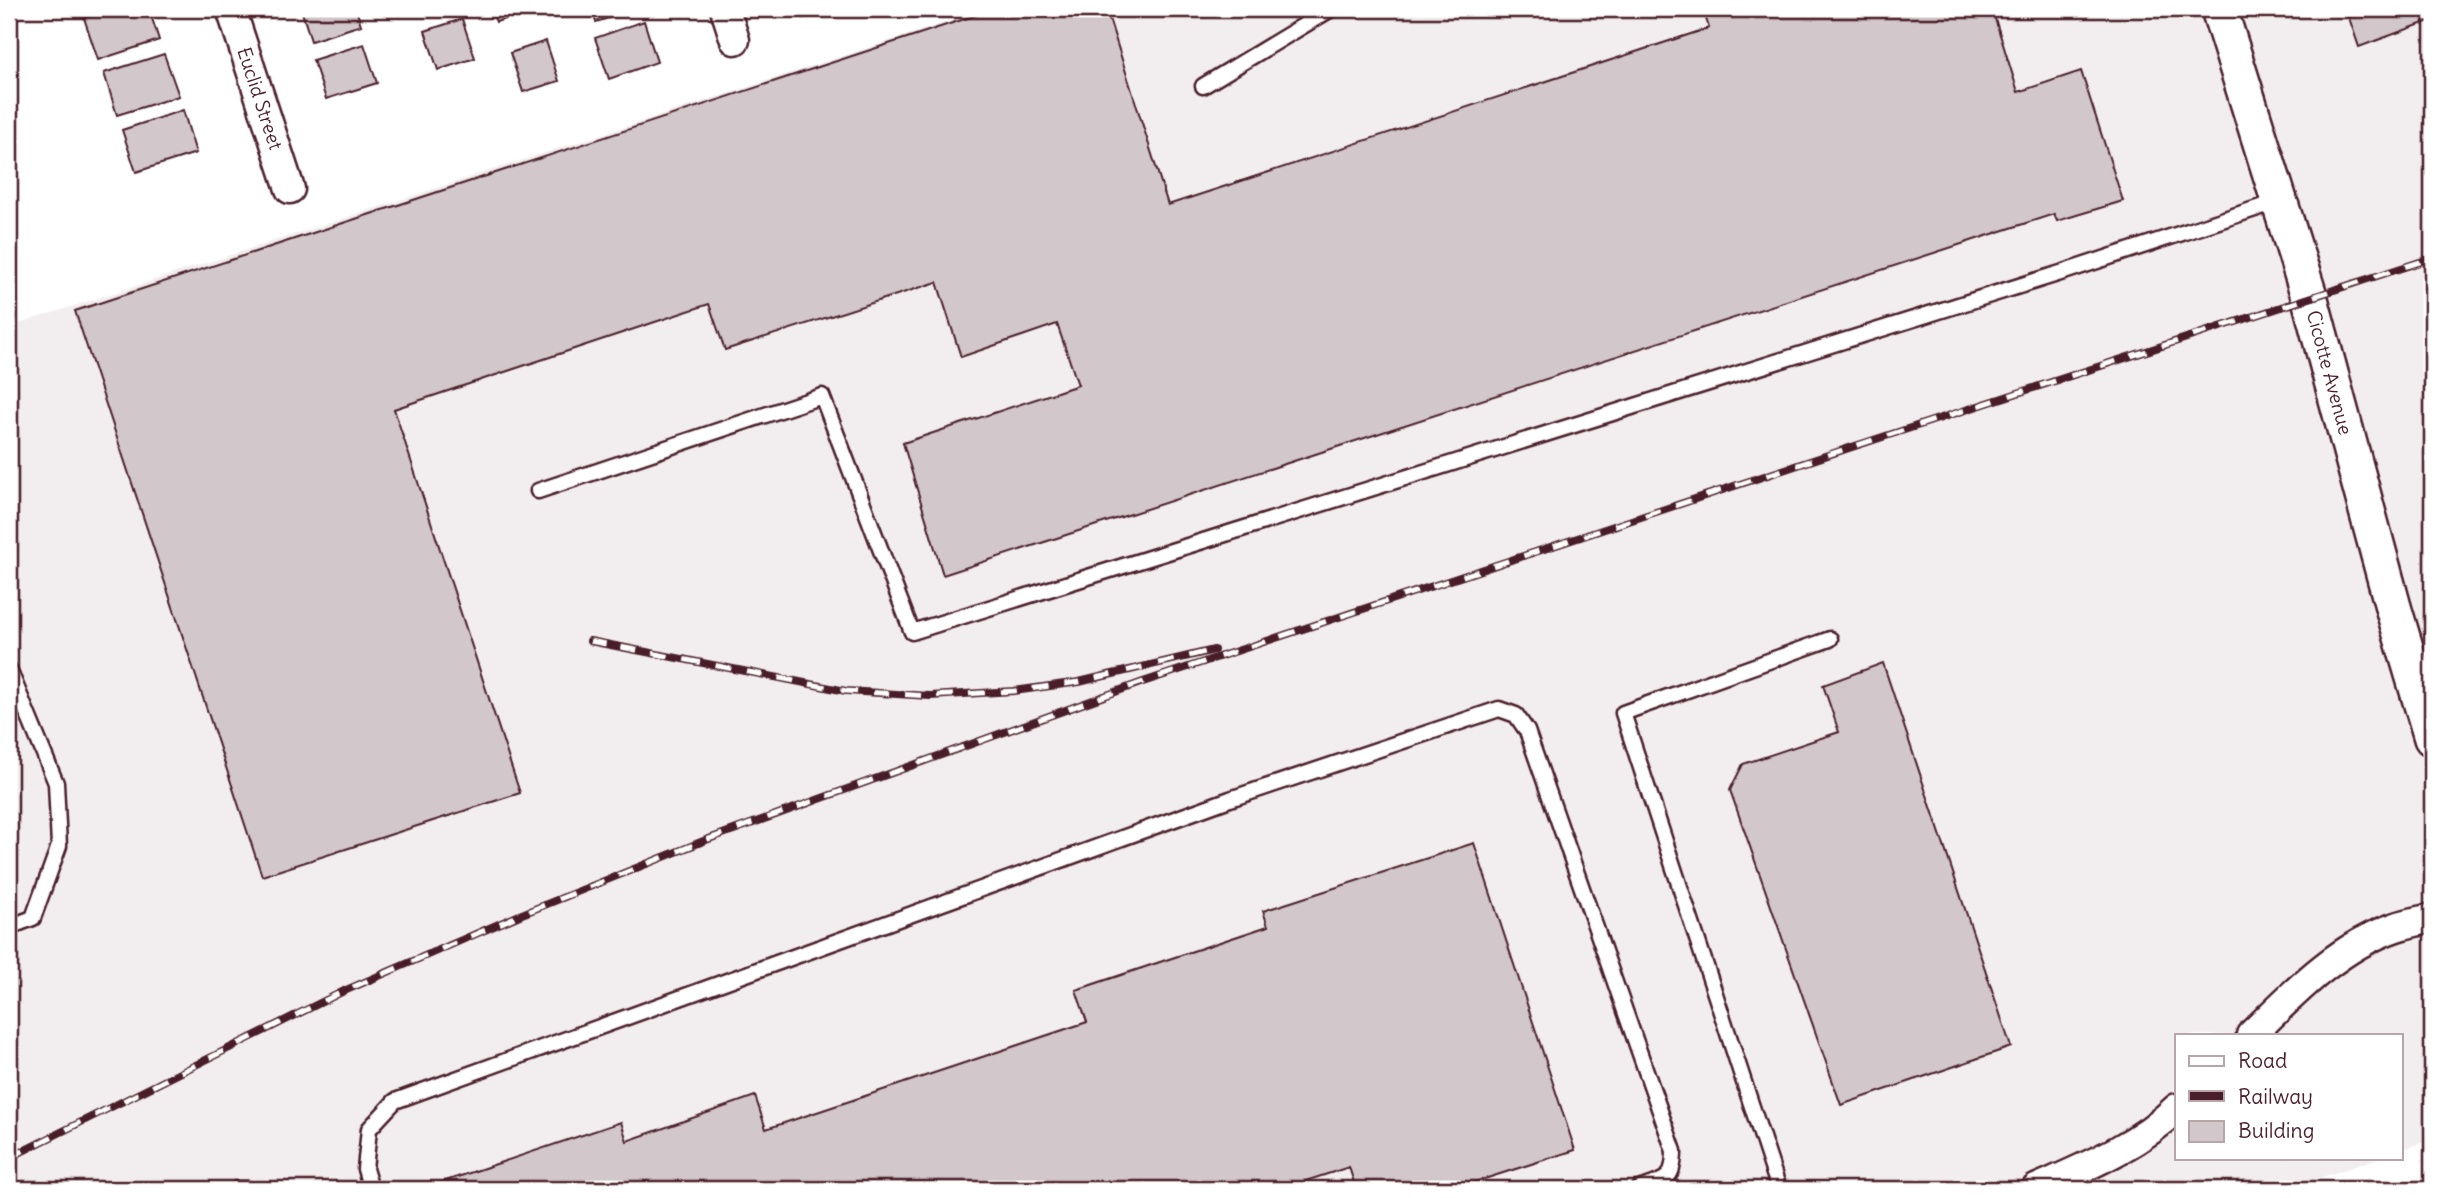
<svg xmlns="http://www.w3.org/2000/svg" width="2441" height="1198" font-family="Delius,sans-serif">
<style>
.built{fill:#f2eeef}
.building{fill:#d2c7cb;stroke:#4a1f2b;stroke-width:2}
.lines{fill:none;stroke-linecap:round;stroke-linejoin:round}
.service-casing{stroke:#4a1f2b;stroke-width:19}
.minor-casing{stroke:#4a1f2b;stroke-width:33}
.tertiary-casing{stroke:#4a1f2b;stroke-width:40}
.service{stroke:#fff;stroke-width:14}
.minor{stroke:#fff;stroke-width:28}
.tertiary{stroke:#fff;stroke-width:35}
.rail-casing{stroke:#4a1f2b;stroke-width:8}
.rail{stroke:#fff;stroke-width:5;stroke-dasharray:16;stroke-linecap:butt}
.labels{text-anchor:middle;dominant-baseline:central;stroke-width:6;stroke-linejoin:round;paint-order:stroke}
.street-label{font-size:19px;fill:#4a1f2b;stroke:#fff}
</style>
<rect width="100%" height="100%" fill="#fff"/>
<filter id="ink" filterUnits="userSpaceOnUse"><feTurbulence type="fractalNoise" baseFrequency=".0143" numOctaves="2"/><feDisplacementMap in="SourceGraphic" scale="14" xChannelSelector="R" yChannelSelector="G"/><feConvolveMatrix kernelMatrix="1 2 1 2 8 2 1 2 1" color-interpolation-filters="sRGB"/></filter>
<g filter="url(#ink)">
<!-- built -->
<polygon class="built" points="987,9 2432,9 2432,1139 2401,1150 2401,1035 2177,1035 2177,1158 2379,1158 2287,1189 9,1189 9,327"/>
<!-- building -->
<g class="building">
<polygon points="112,9 149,9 159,40 98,60 84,18"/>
<polygon points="301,9 356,9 361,25 311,41"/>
<polygon points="491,9 530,9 531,11 496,22"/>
<polygon points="591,9 637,9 596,22"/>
<polygon points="800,9 830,9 803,18"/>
<polygon points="995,9 1106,9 1168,205 1709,28 1703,9 1992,9 2018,92 2081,71 2123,201 2057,221 2054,214 943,575 903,443 1078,385 1057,324 961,357 937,282 725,350 709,304 394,409 520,793 262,876 75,311"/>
<polygon points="2346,9 2432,9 2432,20 2359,47"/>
<polygon points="462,19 475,58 438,70 425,31"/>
<polygon points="644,21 657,62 609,79 595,38"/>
<polygon points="546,41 559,81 523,92 510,53"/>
<polygon points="364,44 377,83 326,99 313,60"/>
<polygon points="164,54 179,96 117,115 104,73"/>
<polygon points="183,110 196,153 136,172 122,130"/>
<polygon points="1883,663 2011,1047 1841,1105 1730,790 1743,764 1839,732 1823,685"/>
<polygon points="1474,843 1575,1150 1453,1189 1356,1189 1349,1167 1281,1189 422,1189 621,1122 627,1141 755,1096 766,1129 1087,1022 1076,990 1268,926 1263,911"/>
</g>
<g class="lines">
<!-- service casing -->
<g class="service-casing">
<g id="service">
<polyline points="1203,86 1331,9"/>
<polyline points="538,491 822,396 912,632 2067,271 2279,201"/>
<polyline points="9,669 56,783 59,846 33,918 9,927"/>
<polyline points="237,1189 248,1189"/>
<path d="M 371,1189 L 365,1169 L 369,1129 L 395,1101 L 1230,799 L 1499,709 L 1516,715 L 1527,731 L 1674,1151 C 1674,1181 1665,1180 1639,1189"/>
<polyline points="1779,1189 1623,713 1830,639"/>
</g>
</g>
<!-- minor casing -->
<g class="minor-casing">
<g id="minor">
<path id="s1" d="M 231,9 L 290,189"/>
<polyline points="725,9 735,40"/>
<path d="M 2251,1035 C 2294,993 2337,947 2396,927 C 2408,923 2420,921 2432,918"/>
<path d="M 2036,1189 C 2085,1167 2138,1146 2177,1108"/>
</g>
</g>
<!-- tertiary casing -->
<g class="tertiary-casing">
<g id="tertiary">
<path id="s2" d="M 2219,9 L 2310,299 L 2393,607 L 2432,738"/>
</g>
</g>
<!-- service -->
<use href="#service" class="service"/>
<!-- minor -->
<use href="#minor" class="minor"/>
<!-- tertiary -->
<use href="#tertiary" class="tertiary"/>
<!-- rail casing -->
<g class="rail-casing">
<g id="rail">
<polyline points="590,641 846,691 930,696 1014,691 1079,682 1214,650"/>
<polyline points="9,1158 344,991 522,914 706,840 1143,682 1852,447 2432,258"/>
</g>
</g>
<!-- rail -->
<use href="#rail" class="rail"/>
</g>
</g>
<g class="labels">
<!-- street labels -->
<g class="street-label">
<text stroke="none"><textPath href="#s1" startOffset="94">Euclid Street</textPath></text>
<text stroke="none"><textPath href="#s2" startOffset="380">Cicotte Avenue</textPath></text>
</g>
</g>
<!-- margin -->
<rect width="2441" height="1198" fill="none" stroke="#fff" stroke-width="35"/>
<rect x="18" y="18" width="2406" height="1163" fill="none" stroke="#4a1f2b" stroke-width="2.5" filter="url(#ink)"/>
<!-- legend -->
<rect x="2175" y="1034" width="228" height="126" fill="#ffffff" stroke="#b7a5aa" stroke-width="2"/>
<rect x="2189" y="1056" width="35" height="10" fill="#ffffff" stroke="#b7a5aa" stroke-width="2"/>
<text x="2238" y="1068" font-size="21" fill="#4a1f2b">Road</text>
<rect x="2189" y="1091" width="35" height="10" fill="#4a1f2b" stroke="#b7a5aa" stroke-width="2"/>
<text x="2238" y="1104" font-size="21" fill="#4a1f2b">Railway</text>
<rect x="2189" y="1121" width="35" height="21" fill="#d2c7cb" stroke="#b7a5aa" stroke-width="2"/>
<text x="2238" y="1138" font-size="21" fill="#4a1f2b">Building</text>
</svg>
